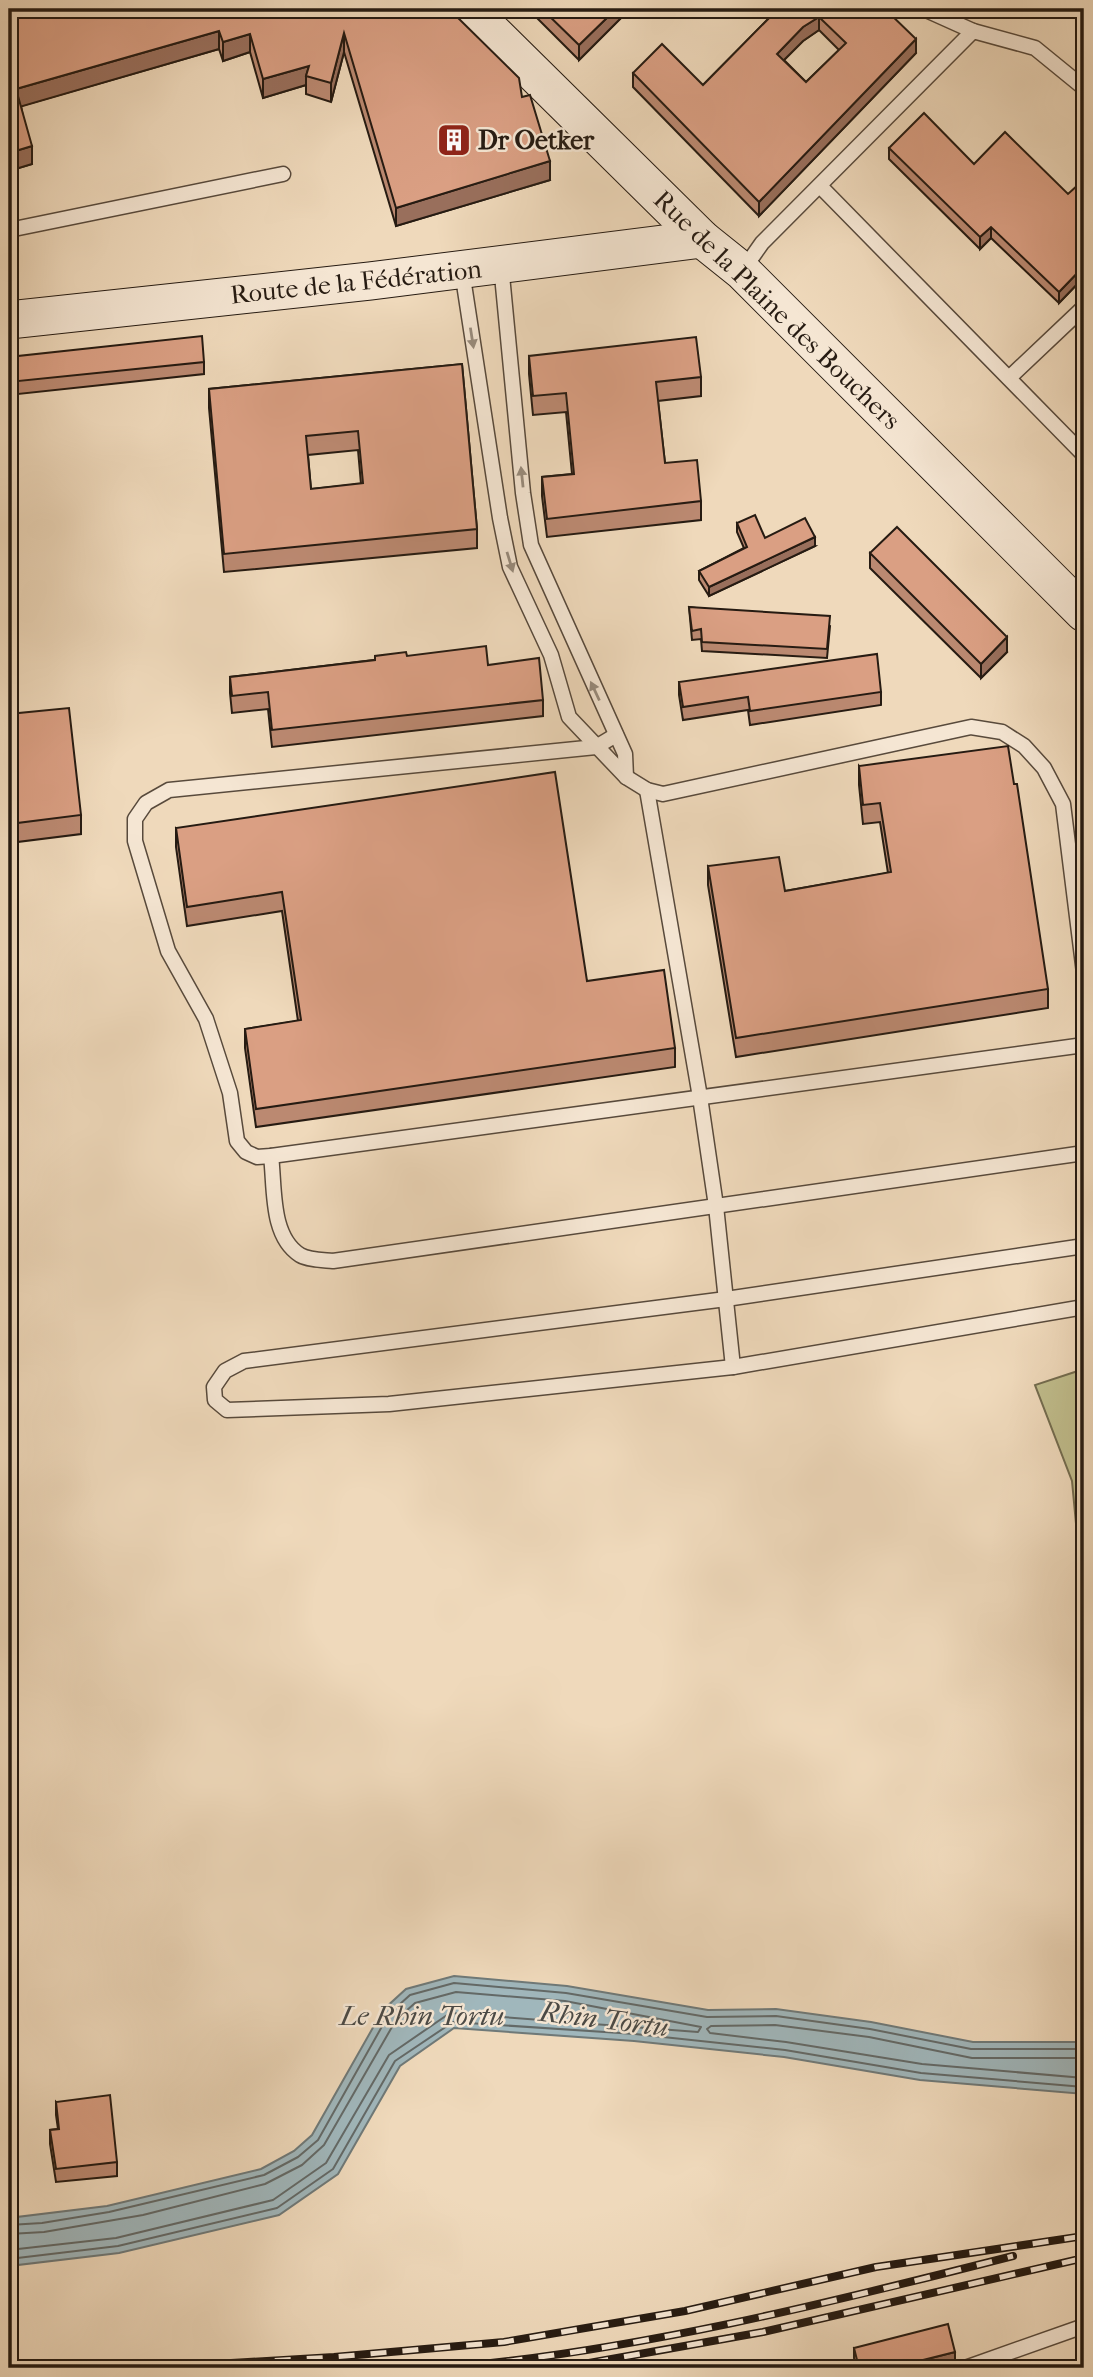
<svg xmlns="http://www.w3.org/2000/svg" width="1093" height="2377" font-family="'IM FELL French Canon',serif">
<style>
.green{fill:#c0bd8c;stroke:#736c4f;stroke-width:2}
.water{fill:#a0b7bc;stroke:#6f7978;stroke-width:2}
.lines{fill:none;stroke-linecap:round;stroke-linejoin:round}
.shore{stroke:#636967;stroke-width:2}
.lane-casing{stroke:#584a3c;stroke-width:17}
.secondary-casing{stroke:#261b12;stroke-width:39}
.lane{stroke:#f5e6d3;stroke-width:14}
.secondary{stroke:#f5e6d3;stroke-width:37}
.rail-casing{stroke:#261b12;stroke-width:8}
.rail{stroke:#f5e6d3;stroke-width:5;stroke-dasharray:16;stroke-linecap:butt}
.wall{fill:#bb8971;stroke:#261b12;stroke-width:2;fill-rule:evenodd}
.shaded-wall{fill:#996f5c;stroke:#261b12;stroke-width:2}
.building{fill:#da9f83;stroke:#261b12;stroke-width:2;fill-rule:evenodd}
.oneway{fill:#988b7c}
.labels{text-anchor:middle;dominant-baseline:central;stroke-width:5;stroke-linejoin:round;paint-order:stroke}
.poi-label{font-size:26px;font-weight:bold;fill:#261b12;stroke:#f5e6d3;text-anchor:start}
.street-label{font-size:26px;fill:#261b12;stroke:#f5e6d3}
.water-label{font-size:28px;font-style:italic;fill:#4b4a45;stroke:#f5e6d3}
</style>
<rect width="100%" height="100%" fill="#efd9bb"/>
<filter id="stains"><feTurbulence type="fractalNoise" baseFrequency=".00286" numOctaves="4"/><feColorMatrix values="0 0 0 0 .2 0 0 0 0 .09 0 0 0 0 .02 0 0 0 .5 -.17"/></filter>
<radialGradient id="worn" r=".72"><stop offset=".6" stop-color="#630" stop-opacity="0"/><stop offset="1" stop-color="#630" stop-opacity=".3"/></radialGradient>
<!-- green -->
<polygon class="green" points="1084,1369 1084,1609 1072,1481 1035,1385"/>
<!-- water -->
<polygon class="water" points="454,1976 567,1986 708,2010 776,2009 871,2022 973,2042 1084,2042 1084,2094 920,2080 784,2057 634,2041 454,2028 400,2066 338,2174 279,2215 119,2253 9,2266 9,2218 107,2206 261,2169 294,2151 312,2135 383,2010 406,1989"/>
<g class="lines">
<!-- shore -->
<g class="shore">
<polyline points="1084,2058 972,2058 869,2037 775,2025 711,2026 707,2029 710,2033 786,2042 922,2064 1084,2078"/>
<polyline points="9,2225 42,2223 109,2212 264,2175 298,2157 318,2140 389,2014 410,1995 454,1983 566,1993 707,2017 776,2016 870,2029 971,2049 1084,2049"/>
<polyline points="9,2234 44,2232 143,2215 265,2184 302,2165 324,2145 396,2020 415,2003 456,1992 565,2001 701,2027 698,2032 450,2013 389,2055 326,2163 273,2200 116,2238 9,2250"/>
<polyline points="9,2259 118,2246 277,2208 333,2169 395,2061 453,2022 635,2034 785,2050 921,2073 1084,2087"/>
</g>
<!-- lane casing -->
<g class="lane-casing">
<g id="lane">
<polyline points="924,9 973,31"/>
<polyline points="820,186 1084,455"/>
<polyline points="9,230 283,174"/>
<polyline points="501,265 523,493 531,545 625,754 626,777"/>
<polyline points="743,270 762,243 973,31 1035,48 1084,88"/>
<polyline points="462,271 500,518 510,567 551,655 569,717 626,777 647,790 663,794 971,727 1002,732 1024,746 1044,768 1063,804 1084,973"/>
<polyline points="1009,378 1084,307"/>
<polyline points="616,735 596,747 169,790 146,803 135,819 135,841 168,951 206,1019 230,1093 237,1141 246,1152 257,1157 271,1156 1084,1045"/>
<polyline points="647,790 700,1097 716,1206 733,1367 1084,1307"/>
<path d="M 271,1156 C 275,1187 270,1236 300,1255 C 308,1260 323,1260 333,1261 L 1084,1153"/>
<polyline points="733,1367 389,1404 227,1410 215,1400 214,1387 225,1371 244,1361 726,1299 1084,1246"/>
<polyline points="965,2368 1084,2326"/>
</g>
</g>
<!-- secondary casing -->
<g class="secondary-casing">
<g id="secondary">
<polyline points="469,9 702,239 742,271 1084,613"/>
<polyline points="9,320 370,281 702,239"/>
</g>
</g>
<!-- lane -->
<use href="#lane" class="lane"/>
<!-- secondary -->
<use href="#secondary" class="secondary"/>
<!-- rail casing -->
<g class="rail-casing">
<g id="rail">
<polyline points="147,2368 334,2357 504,2342 685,2311 876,2267 1084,2236"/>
<path d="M 443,2368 C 636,2351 825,2304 1013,2256"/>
<polyline points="561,2368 763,2332 1084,2258"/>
</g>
</g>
<!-- rail -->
<use href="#rail" class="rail"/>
</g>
<!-- wall -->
<g class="wall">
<polygon points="9,9 449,9 522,97 550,180 396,226 344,52 331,102 306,94 306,85 263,98 250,52 223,61 219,49 21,106 32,164 9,171"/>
<polygon points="528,9 630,9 579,60"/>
<path d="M 778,9 L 885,9 L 916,53 L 759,216 L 633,87 L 633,73 L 703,85 ZM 819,30 L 839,50 L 806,82 L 784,60 L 803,41 Z"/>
<polygon points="889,148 974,164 1068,194 1084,191 1084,277 1059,303 991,238 980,249 889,159"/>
<polygon points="529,356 701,377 701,396 658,401 665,463 701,501 701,520 547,537 542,496 542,477 572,474 566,412 533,415 529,374"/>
<polygon points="9,357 204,362 204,374 9,395"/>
<path d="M 462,364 L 477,529 L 477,548 L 224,572 L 209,408 L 209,389 ZM 358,450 L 361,484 L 311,489 L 308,455 Z"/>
<polygon points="737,523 765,538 815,546 709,596 699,580 699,571 744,548 737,532"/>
<polygon points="870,553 1007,652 981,678 870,568"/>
<polygon points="689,607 830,626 827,658 702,651 701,639 692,640"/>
<polygon points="407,656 488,665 543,700 543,716 272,747 268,709 232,713 230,693 230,677"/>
<polygon points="679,682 881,692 881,705 750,725 748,710 683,720 679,695"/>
<polygon points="9,714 81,815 81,834 9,843"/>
<polygon points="859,766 1048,989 1048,1008 736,1057 708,885 708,866 785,891 888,873 880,822 863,824 859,785"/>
<polygon points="176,828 587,981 675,1048 675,1067 256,1127 245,1048 245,1029 298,1021 282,911 187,926 176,847"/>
<polygon points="56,2102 117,2162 117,2176 56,2182 50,2144 50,2130 58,2129 56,2115"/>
<polygon points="854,2348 955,2362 929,2368 857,2368 854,2358"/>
</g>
<!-- shaded-wall -->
<g class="shaded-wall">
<polygon points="616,9 630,9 579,60 579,45"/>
<polygon points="819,17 819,30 803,41 777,67 777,54 803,27"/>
<polygon points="219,31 219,49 16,108 16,89"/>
<polygon points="344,33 344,52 331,102 331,83"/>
<polygon points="250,34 250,52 223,61 223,42"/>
<polygon points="916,39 916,53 759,216 759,202"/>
<polygon points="309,66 306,76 306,85 263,98 263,79"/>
<polygon points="32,146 32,164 9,171 9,153"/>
<polygon points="550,161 550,180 396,226 396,208"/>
<polygon points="991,227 991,238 980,249 980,237"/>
<polygon points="1084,266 1084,277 1059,303 1059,292"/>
<polygon points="815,537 815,546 709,596 709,587"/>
<polygon points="1007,637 1007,652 981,678 981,664"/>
<polygon points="955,2352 955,2362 929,2368 891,2368"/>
</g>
<!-- building -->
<g class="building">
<polygon points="9,9 449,9 519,78 522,97 530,95 550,161 396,208 344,33 331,83 306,76 309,66 263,79 250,34 223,42 219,31 16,89 32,146 9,153"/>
<polygon points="542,9 616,9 579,45"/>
<path d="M 778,9 L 885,9 L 916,39 L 759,202 L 633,73 L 662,44 L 703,85 ZM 819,17 L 846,43 L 806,82 L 777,54 L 803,27 Z"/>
<polygon points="924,113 974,164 1005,132 1068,194 1078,185 1084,191 1084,266 1059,292 991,227 980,237 889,148"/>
<polygon points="202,336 204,362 9,382 9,357"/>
<polygon points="696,337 701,377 656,382 665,463 697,460 701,501 547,519 542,477 574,474 566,393 533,396 529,356"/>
<path d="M 462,364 L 477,529 L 224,554 L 209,389 ZM 358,431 L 363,483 L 311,489 L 306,436 Z"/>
<polygon points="755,515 765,538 805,518 815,537 709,587 699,571 747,547 737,523"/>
<polygon points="897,527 1007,637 981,664 870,553"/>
<polygon points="689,607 830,616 827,649 702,642 701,629 692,631"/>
<polygon points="486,646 488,665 539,658 543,700 272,730 268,692 232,696 230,677 375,660 375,656 406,652 407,656"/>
<polygon points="877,654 881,692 750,711 748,697 683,707 679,682"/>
<polygon points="69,708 81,815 9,824 9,714"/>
<polygon points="1008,746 1014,784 1017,784 1048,989 736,1038 708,866 779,857 785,891 891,872 880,803 863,805 859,766"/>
<polygon points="555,772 587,981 664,970 675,1048 256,1109 245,1029 301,1020 282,892 187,907 176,828"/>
<polygon points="110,2095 117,2162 56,2169 50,2130 59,2129 56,2102"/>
<polygon points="948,2324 955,2352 891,2368 859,2368 854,2348"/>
</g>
<!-- one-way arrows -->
<defs><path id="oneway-solid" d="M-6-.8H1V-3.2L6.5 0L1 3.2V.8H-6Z" transform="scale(1.75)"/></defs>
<g class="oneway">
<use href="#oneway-solid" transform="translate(472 338) rotate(81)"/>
<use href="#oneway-solid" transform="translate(522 477) rotate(-96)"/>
<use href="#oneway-solid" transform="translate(510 562) rotate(73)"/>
<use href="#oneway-solid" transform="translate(595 691) rotate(-115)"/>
</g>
<!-- icons -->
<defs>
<g id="building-square" transform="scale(1.75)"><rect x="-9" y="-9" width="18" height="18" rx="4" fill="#8f2418" stroke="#f5e6d3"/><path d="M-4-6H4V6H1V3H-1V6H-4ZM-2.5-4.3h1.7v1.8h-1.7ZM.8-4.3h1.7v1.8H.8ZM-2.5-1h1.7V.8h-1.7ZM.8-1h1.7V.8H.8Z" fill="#fff"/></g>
</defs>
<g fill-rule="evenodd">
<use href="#building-square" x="454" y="140"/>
</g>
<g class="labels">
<!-- poi labels -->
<g class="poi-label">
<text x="478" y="140">Dr Oetker</text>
</g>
<!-- street labels -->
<g class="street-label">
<text transform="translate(356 282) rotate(-6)">Route de la Fédération</text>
<text transform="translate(777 310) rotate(44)">Rue de la Plaine des Bouchers</text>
</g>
<!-- water labels -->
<g class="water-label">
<text x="422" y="2015">Le Rhin Tortu</text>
<text transform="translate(604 2019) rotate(7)">Rhin Tortu</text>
</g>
</g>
<!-- margin -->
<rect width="1093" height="2377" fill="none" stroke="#efd9bb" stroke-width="35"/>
<rect x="10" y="10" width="1072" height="2356" fill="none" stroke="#261b12" stroke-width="3.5"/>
<rect x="18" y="18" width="1058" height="2342" fill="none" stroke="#261b12" stroke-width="2"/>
<rect width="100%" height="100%" filter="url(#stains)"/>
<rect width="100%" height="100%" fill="url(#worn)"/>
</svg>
